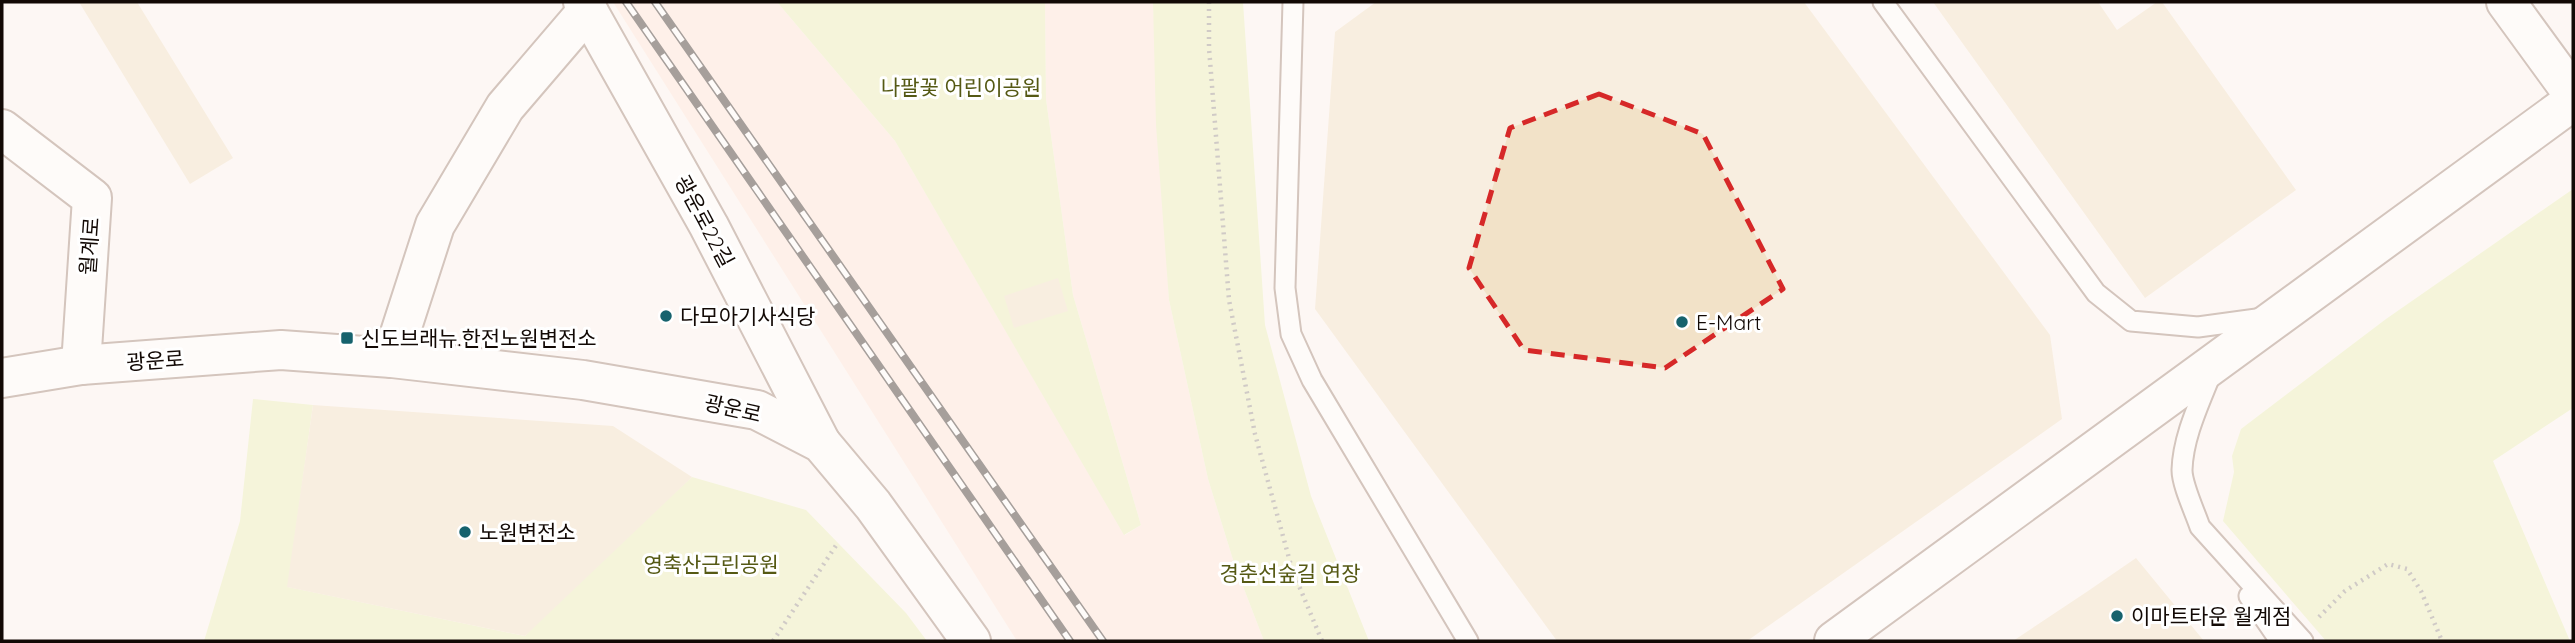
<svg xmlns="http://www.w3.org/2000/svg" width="2575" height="643" font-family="Quicksand,'Noto Sans KR',sans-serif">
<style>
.built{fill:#fee7dc}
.green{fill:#eaf0bb}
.building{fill:#f2e2c8}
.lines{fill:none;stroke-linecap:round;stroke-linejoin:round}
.service-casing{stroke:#a2877a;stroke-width:23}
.minor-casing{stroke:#a2877a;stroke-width:42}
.tertiary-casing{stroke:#a2877a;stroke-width:42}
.path{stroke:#99928f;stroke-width:4.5;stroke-dasharray:2 5;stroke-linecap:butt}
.service{stroke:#fff;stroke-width:19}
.minor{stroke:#fff;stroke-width:38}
.tertiary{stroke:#fff;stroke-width:38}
.rail-casing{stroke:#3c332f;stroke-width:8}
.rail{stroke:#fff;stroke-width:5;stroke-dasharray:16;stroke-linecap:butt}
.marked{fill:none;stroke:#d62828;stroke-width:5;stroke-dasharray:14 9;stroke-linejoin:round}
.poi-dot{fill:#16626d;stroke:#fff;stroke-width:2.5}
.labels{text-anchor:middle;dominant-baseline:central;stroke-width:6;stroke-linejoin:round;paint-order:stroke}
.park-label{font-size:21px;fill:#555914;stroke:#fff}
.street-label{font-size:21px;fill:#120905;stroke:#fff}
.poi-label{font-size:21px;fill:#120905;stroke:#fff;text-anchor:start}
</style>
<rect width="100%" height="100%" fill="#fdf7f4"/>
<!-- built -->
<polygon class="built" points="613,2 777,2 895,141 1125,535 1141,525 1073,295 1046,99 1045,2 1153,2 1169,300 1208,479 1234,563 1264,641 1017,641"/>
<!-- green -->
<g class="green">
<polygon points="777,2 1045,2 1046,99 1073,295 1141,525 1124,535 895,141"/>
<polygon points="1153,2 1243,2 1265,325 1311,496 1369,641 1264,641 1234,563 1208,479 1169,300 1156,125"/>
<polygon points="2573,189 2573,408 2493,461 2570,641 2326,641 2223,521 2234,472 2232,456 2241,429 2386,319"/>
<polygon points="253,399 313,405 288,587 525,636 562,594 692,477 806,510 906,613 927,641 204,641 240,521"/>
</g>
<!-- building -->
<g class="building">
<polygon points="79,2 137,2 233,158 190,184"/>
<polygon points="1376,2 1804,2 2050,335 2062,419 1747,641 1557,641 1315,309 1335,32"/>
<polygon points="1933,2 2098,2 2117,30 2157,2 2162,2 2296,190 2145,298"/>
<polygon points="1058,278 1068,311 1014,328 1004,296"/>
<polygon points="313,405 613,426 692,477 525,636 287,587"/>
<polygon points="2136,558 2204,641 2013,641 2088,591"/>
</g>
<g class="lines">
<!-- service casing -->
<g class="service-casing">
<g id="service">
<polyline points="1293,2 1285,288 1291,334 1312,380 1468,641"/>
<polyline points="1883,2 2096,293 2131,321 2198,327 2264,318"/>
<path d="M 2212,371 C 2200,402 2183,436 2182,470 C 2182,485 2195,512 2200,527 L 2303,641"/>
<polyline points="2249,596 2280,641"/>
</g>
</g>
<!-- minor casing -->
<g class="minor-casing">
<g id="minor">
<polyline points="2506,2 2573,94"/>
<polyline points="2,129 92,198 81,365"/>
<polyline points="392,358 435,225 505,107 588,10"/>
</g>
</g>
<!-- tertiary casing -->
<g class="tertiary-casing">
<g id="tertiary">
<polyline points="583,2 709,226 821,443"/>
<polyline points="2,378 81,365 281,350 392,358 583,380 757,410 821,443 873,505 971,641"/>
<polyline points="1834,641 2573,101"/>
</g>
</g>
<!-- path -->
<g class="path">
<polyline points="1209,2 1209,48 1229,300 1255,434 1292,569 1322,641"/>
<polyline points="2319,617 2345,591 2388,564 2407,569 2421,591 2442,641"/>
<polyline points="773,641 837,544"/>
</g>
<!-- service -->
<use href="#service" class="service"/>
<!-- minor -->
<use href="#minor" class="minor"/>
<!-- tertiary -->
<use href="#tertiary" class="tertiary"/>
<!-- rail casing -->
<g class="rail-casing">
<g id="rail">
<polyline points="626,2 1070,641"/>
<polyline points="655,2 1103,641"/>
</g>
</g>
<!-- rail -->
<use href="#rail" class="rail"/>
</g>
<!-- marked area -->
<path d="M0 0H2575V643H0ZM 1599,94 L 1703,134 L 1783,289 L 1665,368 L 1524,350 L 1469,268 L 1510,128 Z" fill="#fdf7f4" fill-opacity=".55" fill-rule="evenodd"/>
<path class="marked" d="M 1599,94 L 1703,134 L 1783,289 L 1665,368 L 1524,350 L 1469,268 L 1510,128 Z"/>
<!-- markers -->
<g class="poi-dot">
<circle cx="666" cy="316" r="7"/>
<circle cx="1682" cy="322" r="7"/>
<rect x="340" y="331" width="14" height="14" rx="3.5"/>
<circle cx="465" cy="532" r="7"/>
<circle cx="2117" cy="616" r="7"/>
</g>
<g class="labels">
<!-- park labels -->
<g class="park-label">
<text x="961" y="87">나팔꽃 어린이공원</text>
<text x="711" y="564">영축산근린공원</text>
<text x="1290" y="573">경춘선숲길 연장</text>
</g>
<!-- street labels -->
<g class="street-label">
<text transform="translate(705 221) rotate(62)">광운로22길</text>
<text transform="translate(89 246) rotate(-86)">월계로</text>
<text transform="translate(155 360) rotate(-4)">광운로</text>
<text transform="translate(733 408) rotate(13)">광운로</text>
</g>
<!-- poi labels -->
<g class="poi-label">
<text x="680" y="316">다모아기사식당</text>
<text x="1696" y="322">E-Mart</text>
<text x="361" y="338">신도브래뉴.한전노원변전소</text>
<text x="479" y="532">노원변전소</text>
<text x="2131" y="616">이마트타운 월계점</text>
</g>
</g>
<!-- border -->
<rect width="2575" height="643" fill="none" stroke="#120905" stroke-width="7"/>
</svg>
